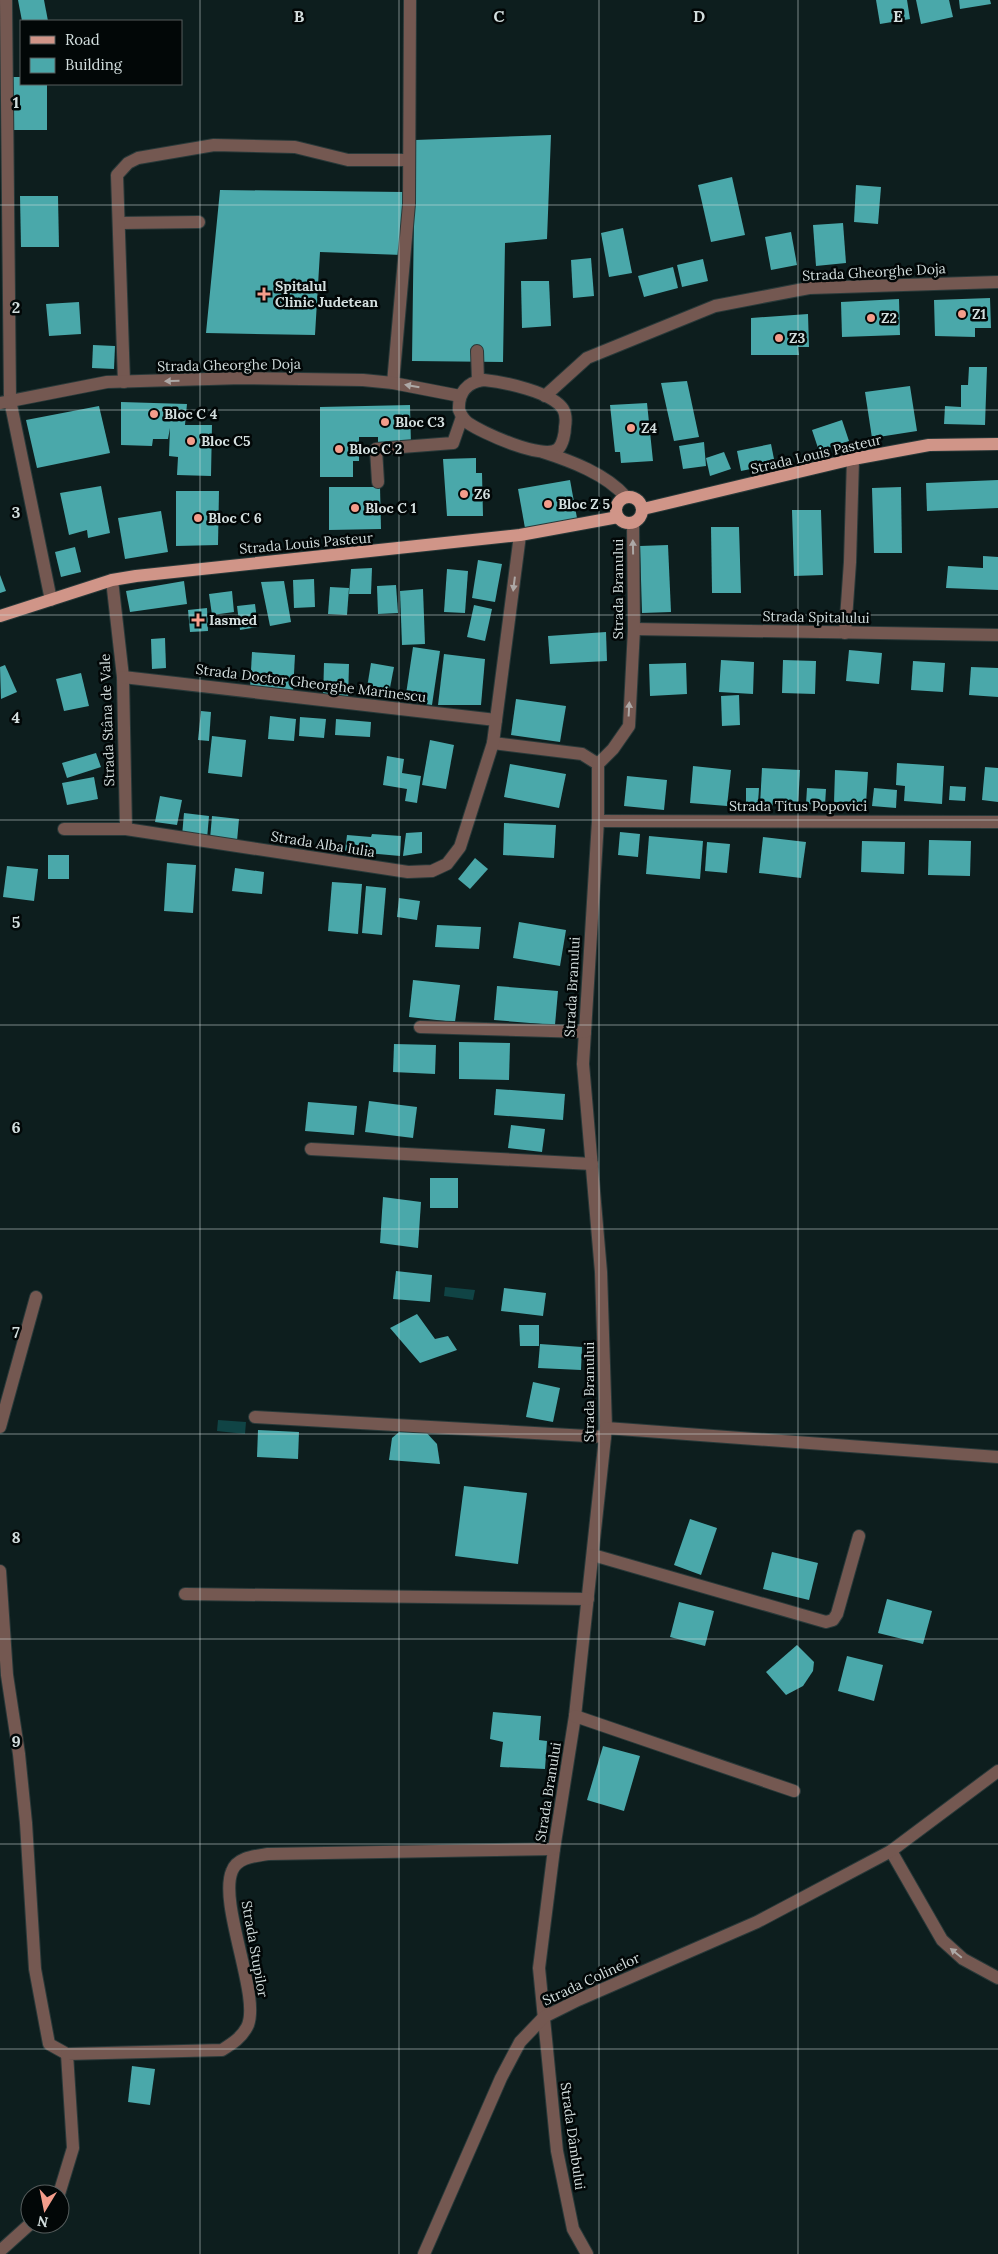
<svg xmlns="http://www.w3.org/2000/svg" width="998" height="2254" font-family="Lora,serif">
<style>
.water{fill:#104445}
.building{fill:#4aa8aa}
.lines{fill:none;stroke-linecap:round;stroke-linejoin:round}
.minor-casing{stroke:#293939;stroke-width:14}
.major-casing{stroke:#293939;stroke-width:14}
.minor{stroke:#745851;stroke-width:12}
.major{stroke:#d09588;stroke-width:12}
.oneway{fill:#ada8a6}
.grid{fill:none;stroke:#d3dede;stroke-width:1;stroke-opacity:0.55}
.poi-dot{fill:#f49d8b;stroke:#020707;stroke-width:2}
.labels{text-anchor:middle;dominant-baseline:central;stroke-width:5;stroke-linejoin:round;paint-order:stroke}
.street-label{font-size:14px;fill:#d3dede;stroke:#020707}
.poi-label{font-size:14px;font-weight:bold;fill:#d3dede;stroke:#020707;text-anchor:start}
.grid-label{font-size:16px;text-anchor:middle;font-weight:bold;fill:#d3dede;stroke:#020707;stroke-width:5;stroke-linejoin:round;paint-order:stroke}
</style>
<rect width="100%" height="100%" fill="#0d1e1e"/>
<!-- water -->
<g class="water">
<polygon points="445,1287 475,1290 473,1300 444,1296"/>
<polygon points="218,1420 246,1422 245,1434 217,1431"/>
</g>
<!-- building -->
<g class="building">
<polygon points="18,0 44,0 48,21 22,21"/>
<polygon points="876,0 907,0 910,19 880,24"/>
<polygon points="916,0 949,0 953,17 921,24"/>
<polygon points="959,0 990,0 991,4 960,9"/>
<polygon points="13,77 21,77 21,84 47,84 47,130 12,130"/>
<polygon points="551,135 547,239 505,243 503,362 412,361 415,140"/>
<polygon points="732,177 745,235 711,242 698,185"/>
<polygon points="856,185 881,187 878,224 854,222"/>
<polygon points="220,190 404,192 402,255 320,252 315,335 206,333"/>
<polygon points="20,196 58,196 59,247 21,247"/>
<polygon points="843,223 846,263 816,266 813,225"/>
<polygon points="623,228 632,273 609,277 601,233"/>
<polygon points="791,232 797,265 771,270 765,237"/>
<polygon points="591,258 594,296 573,298 571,260"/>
<polygon points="703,259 708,281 682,287 677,265"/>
<polygon points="673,267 678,288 644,297 638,276"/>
<polygon points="521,281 549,281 551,326 522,328"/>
<polygon points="990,298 991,328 975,328 975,337 935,336 934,300"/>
<polygon points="899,299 900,335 842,337 841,302"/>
<polygon points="79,302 81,334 49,336 46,304"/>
<polygon points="808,314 809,347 798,347 799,355 751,355 751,318"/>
<polygon points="93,345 115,346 114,369 92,368"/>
<polygon points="969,367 987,367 985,425 944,424 945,406 961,407 961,385 968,385"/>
<polygon points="687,381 699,437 674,441 661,383"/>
<polygon points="910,386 917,431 872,438 865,392"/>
<polygon points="121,402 187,404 185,425 212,425 211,476 177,475 178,457 169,456 170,428 168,439 153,439 152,446 121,445"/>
<polygon points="647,403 653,461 621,463 620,452 615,452 610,405"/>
<polygon points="410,405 411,446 378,447 378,437 359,437 359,461 353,461 353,477 320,477 320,407"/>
<polygon points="99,406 110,453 37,468 26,420"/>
<polygon points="842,420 849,441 819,451 812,430"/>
<polygon points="704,442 706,466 683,469 679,446"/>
<polygon points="771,444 775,464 741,471 737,451"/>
<polygon points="724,452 731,469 710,476 706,458"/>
<polygon points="476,458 476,473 482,473 483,516 447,516 443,459"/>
<polygon points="570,480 577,518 525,528 518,489"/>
<polygon points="998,480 998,508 927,511 926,483"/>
<polygon points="101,486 110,533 88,538 87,530 69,535 60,493"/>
<polygon points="329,487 380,487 381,529 329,530"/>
<polygon points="901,487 902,553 874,553 872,488"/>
<polygon points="176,491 219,491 218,545 176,546"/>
<polygon points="792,510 821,510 823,575 794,576"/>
<polygon points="161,511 168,552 125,559 118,518"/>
<polygon points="711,527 739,527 741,593 712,593"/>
<polygon points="668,545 671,612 642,613 640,546"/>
<polygon points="75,547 81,572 61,577 55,552"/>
<polygon points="983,556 998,557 998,590 946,588 948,566 983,568"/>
<polygon points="478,560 502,564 495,602 472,598"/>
<polygon points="372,568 371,594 349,594 351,569"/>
<polygon points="447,569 468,571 465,613 444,612"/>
<polygon points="0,575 6,591 0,593"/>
<polygon points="314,579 315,607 294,608 293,580"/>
<polygon points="184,581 187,604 130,612 126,591"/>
<polygon points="284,581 291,622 270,626 261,582"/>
<polygon points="396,585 398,613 378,614 377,586"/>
<polygon points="330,587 349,588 347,615 328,614"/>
<polygon points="423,589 425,644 402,645 400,591"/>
<polygon points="232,591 234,612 212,615 209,594"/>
<polygon points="255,604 258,627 240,630 237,606"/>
<polygon points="474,605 492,609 485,641 467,637"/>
<polygon points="207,608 208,631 190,632 188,610"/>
<polygon points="606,632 607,661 550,664 548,636"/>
<polygon points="165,638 166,668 152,669 151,639"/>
<polygon points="413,647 440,651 432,705 405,701"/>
<polygon points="849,650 882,653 879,684 846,681"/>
<polygon points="252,652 295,655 293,692 250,689"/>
<polygon points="444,654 485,659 481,705 438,705"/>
<polygon points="721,660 754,662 753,694 719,692"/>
<polygon points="783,660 816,661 815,694 782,693"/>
<polygon points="913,661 945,663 943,692 911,690"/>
<polygon points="324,663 349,664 348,701 323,700"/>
<polygon points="371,663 394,667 388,698 366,694"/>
<polygon points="686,663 687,694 650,696 649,664"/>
<polygon points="5,665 17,692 1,699 0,667"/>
<polygon points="971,667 998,668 998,697 969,695"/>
<polygon points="81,673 89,706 64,711 56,679"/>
<polygon points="739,695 740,725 722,726 721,696"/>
<polygon points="516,699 566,706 560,742 511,735"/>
<polygon points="201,711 211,712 209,741 198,740"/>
<polygon points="270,716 296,719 294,741 268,739"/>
<polygon points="300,717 326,719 324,738 299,736"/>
<polygon points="336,719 371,722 370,737 335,735"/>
<polygon points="212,736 246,740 242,777 208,773"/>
<polygon points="430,740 454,745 446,789 422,785"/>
<polygon points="96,753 101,767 67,778 62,763"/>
<polygon points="387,756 404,759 402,773 421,776 417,803 405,801 407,789 383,785"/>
<polygon points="897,763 944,766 942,804 904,801 905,786 896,785"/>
<polygon points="510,764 566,774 559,808 504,797"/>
<polygon points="693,766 731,770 727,806 690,803"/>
<polygon points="985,767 998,768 998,802 982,800"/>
<polygon points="762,768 800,770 798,806 760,805"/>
<polygon points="835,770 868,772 866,804 834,802"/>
<polygon points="627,776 667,780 664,810 624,806"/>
<polygon points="94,777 98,799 67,805 62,783"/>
<polygon points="950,786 966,787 965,801 949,800"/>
<polygon points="746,788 759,788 758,803 746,803"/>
<polygon points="807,788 826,789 825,805 806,804"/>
<polygon points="874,788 897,790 896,808 872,806"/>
<polygon points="160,796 182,800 177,825 155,822"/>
<polygon points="184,813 209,816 207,839 182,836"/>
<polygon points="212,816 239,819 237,841 210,839"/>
<polygon points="504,823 556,825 554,858 503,855"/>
<polygon points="422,832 422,853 403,856 406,833"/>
<polygon points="620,832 640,834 638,857 618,855"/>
<polygon points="372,834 401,836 400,856 345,851 347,835 371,837"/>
<polygon points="649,836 703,841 700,879 646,874"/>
<polygon points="763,837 806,842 801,878 759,873"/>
<polygon points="929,840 971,841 970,876 928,875"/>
<polygon points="862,841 905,842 904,874 861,872"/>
<polygon points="707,842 730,844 727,873 705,871"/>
<rect x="48" y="855" width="21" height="24"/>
<polygon points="475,858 488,869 470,889 458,879"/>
<polygon points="167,863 196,865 193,913 164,911"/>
<polygon points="7,866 38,869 34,901 3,897"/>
<polygon points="235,868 264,872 262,894 232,891"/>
<polygon points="332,882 362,884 358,934 328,931"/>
<polygon points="366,886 386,888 382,935 362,933"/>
<polygon points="399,898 420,901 417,920 397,917"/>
<polygon points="519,922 566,930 560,966 513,958"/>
<polygon points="437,925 481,927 479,949 435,947"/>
<polygon points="413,980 460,985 455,1022 409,1017"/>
<polygon points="497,986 558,991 555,1025 494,1020"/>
<polygon points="459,1042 510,1043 509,1080 459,1079"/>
<polygon points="394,1044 436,1045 435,1074 393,1072"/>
<polygon points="496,1089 565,1094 563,1120 494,1115"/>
<polygon points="369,1101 417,1107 413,1138 365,1132"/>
<polygon points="308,1102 357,1106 354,1135 305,1131"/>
<polygon points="511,1125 545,1129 542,1152 508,1148"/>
<rect x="430" y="1178" width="28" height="30"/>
<polygon points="383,1197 421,1202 418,1248 380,1243"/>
<polygon points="396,1271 432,1275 430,1302 393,1299"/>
<polygon points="504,1288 546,1293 543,1316 501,1311"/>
<polygon points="417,1314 435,1339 448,1336 457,1350 420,1363 390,1328"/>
<polygon points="519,1325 539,1325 539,1346 520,1346"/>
<polygon points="540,1344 582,1347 581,1370 538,1368"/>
<polygon points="533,1382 560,1388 553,1422 526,1417"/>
<polygon points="405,1427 423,1429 437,1444 440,1464 389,1460 392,1438"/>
<polygon points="258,1430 299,1432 298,1459 257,1457"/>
<polygon points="464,1486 527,1493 518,1564 455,1556"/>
<polygon points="690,1519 717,1528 701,1575 674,1565"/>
<polygon points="772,1552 818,1563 809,1600 763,1589"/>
<polygon points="887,1599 932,1611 923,1644 878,1633"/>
<polygon points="679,1602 714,1611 705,1646 670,1637"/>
<polygon points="797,1645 814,1662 813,1671 803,1686 786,1695 766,1672"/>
<polygon points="847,1656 883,1665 874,1701 838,1691"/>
<polygon points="493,1712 541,1716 539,1740 547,1741 545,1769 500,1767 503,1742 490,1739"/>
<polygon points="603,1746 640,1756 624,1811 587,1800"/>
<polygon points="132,2066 155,2069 150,2105 128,2102"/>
</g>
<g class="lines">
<!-- minor casing -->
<g class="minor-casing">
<g id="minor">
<polyline points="6,0 10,400 51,600"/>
<polyline points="120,223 199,222"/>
<polyline points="477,351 478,381"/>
<path d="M 484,380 C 504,382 552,392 563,409 C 566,414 566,421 565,427 C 565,433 563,444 558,449 C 543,461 481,432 468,423 C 463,419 461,415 459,410 C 458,393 467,382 484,380 Z"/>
<polyline points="124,382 117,175 128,163 138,158 214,145 295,147 348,160 409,160"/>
<polyline points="393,383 409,204 410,0"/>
<polyline points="545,396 587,358 715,306 809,288 998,282"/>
<polyline points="0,403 107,382 242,378 363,380 393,383 460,396"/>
<path d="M 543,452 C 571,461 606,474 626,497"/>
<polyline points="378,482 376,449 453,443 462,417"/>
<polyline points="112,580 123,677 126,829"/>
<polyline points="634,629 998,635"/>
<polyline points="845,633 850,562 853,459"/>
<polyline points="123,677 496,720"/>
<polyline points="493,743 582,754 598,764 598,821 583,1064 601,1272 606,1428 575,1716 554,1849 539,1968 557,2151 573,2229 587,2254"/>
<polyline points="598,764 613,749 629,726 634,629 633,523"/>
<polyline points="598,821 998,822"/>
<polyline points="64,829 126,829 408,872 432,871 447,864 460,847 493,743 520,535"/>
<polyline points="420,1027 585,1032"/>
<polyline points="311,1149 592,1164"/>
<polyline points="255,1417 605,1437"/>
<polyline points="0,1427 36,1297"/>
<polyline points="606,1428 998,1457"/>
<polyline points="593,1555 826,1622 833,1620 837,1614 859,1536"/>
<polyline points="0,1571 7,1675 19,1754 26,1823 35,1969 49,2044 67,2054"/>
<polyline points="185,1594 588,1599"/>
<polyline points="575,1716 794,1791"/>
<polyline points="891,1851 942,1940 963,1959 998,1978"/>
<path d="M 59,2194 L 73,2148 L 67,2054 L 222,2050 C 233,2043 241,2038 247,2027 C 262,1999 218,1904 232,1871 C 237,1857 256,1856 268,1854 L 554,1849"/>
<polyline points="0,2251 30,2224"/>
<polyline points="424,2254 501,2078 520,2042 544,2017 578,2000 757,1922 891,1851 998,1771"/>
</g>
</g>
<!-- major casing -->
<g class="major-casing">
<g id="major">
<circle cx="629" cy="510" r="13"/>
<polyline points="643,509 853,459 929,445 998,444"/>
<polyline points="0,616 112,580 136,576 520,535 618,517"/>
</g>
</g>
<!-- minor -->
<use href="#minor" class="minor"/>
<!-- major -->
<use href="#major" class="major"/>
</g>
<!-- one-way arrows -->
<defs><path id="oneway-solid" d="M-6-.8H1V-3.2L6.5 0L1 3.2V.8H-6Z" transform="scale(1.25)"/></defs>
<g class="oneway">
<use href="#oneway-solid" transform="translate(172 381) rotate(178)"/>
<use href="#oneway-solid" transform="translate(412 386) rotate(-170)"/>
<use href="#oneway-solid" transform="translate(633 547) rotate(-91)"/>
<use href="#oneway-solid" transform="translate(514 584) rotate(97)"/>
<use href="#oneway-solid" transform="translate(629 709) rotate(-87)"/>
<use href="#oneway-solid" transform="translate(956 1953) rotate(-141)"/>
</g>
<!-- grid -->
<path class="grid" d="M 200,0 L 200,2254M 399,0 L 399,2254M 599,0 L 599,2254M 798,0 L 798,2254M 0,205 L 998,205M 0,410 L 998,410M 0,615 L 998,615M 0,820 L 998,820M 0,1025 L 998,1025M 0,1229 L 998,1229M 0,1434 L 998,1434M 0,1639 L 998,1639M 0,1844 L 998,1844M 0,2049 L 998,2049"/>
<!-- markers -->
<g class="poi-dot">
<path d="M261.5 286.5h5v5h5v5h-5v5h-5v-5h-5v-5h5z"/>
<circle cx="962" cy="314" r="5"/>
<circle cx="871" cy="318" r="5"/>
<circle cx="779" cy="338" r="5"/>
<circle cx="154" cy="414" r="5"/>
<circle cx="385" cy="422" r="5"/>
<circle cx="631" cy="428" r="5"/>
<circle cx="191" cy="441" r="5"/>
<circle cx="339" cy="449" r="5"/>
<circle cx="464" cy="494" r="5"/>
<circle cx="548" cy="504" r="5"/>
<circle cx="355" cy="508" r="5"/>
<circle cx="198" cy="518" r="5"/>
<path d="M195.5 612.5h5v5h5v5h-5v5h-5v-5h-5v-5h5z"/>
</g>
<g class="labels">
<!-- street labels -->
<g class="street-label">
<text transform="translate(874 272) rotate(-3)">Strada Gheorghe Doja</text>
<text transform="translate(229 365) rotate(-1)">Strada Gheorghe Doja</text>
<text transform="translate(816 454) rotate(-13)">Strada Louis Pasteur</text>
<text transform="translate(306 543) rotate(-5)">Strada Louis Pasteur</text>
<text transform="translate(618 589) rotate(-90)">Strada Branului</text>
<text transform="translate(816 617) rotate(1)">Strada Spitalului</text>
<text transform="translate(311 683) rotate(7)">Strada Doctor Gheorghe Marinescu</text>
<text transform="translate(107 720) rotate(-92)">Strada Stâna de Vale</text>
<text x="798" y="806">Strada Titus Popovici</text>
<text transform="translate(323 844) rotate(9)">Strada Alba Iulia</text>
<text transform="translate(572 987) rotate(-87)">Strada Branului</text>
<text transform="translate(589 1392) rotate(-90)">Strada Branului</text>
<text transform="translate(548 1792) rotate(-81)">Strada Branului</text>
<text transform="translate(255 1949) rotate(80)">Strada Stupilor</text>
<text transform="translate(591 1979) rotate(-25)">Strada Colinelor</text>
<text transform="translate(573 2136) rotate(82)">Strada Dâmbului</text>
</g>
<!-- poi labels -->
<g class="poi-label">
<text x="275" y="286">Spitalul<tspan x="275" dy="16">Clinic Judetean</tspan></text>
<text x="972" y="314">Z1</text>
<text x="881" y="318">Z2</text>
<text x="789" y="338">Z3</text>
<text x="164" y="414">Bloc C 4</text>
<text x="395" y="422">Bloc C3</text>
<text x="641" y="428">Z4</text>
<text x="201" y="441">Bloc C5</text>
<text x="349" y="449">Bloc C 2</text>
<text x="474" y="494">Z6</text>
<text x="558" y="504">Bloc Z 5</text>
<text x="365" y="508">Bloc C 1</text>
<text x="208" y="518">Bloc C 6</text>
<text x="209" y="620">Iasmed</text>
</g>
</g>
<g class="grid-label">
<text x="299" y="22">B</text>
<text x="499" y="22">C</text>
<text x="699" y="22">D</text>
<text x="898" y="22">E</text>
<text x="16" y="108">1</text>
<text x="16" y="313">2</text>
<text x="16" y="518">3</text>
<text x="16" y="723">4</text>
<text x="16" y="928">5</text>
<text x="16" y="1133">6</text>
<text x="16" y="1338">7</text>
<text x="16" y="1543">8</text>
<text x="16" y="1747">9</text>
</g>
<!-- legend -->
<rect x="20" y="20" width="162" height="65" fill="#020707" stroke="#565d5d"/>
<rect x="30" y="36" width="25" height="8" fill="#d09588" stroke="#565d5d"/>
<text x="65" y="45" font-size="15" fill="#d3dede">Road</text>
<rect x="30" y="58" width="25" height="15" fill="#4aa8aa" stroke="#565d5d"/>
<text x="65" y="70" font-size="15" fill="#d3dede">Building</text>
<!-- north arrow -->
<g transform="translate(45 2209) rotate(190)"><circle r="24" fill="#020707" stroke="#565d5d"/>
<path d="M0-4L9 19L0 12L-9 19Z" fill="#f49d8b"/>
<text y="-8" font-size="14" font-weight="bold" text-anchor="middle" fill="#d3dede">N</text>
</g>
</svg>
